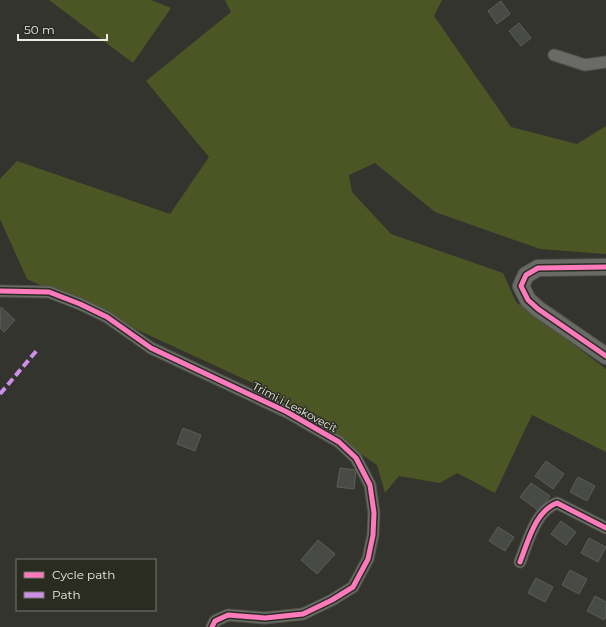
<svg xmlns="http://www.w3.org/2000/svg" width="606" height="627" font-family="Montserrat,sans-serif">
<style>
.green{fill:#4c5624}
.building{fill:#484a45;stroke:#5c5d58}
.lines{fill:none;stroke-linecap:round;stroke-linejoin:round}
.street-casing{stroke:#50524c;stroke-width:13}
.secondary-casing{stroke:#50524c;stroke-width:18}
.street{stroke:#6a6b66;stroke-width:11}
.secondary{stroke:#6a6b66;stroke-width:16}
.quiet{stroke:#ce8fe9;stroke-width:4;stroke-dasharray:8 4;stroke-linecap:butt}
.cycleway-casing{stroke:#2a2c22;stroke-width:8}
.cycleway{stroke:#fd7abc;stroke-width:5}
.labels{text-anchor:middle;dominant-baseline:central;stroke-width:3;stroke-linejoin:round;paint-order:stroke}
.street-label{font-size:11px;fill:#eaece5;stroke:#2a2c22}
</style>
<rect width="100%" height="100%" fill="#33342e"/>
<!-- green -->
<g class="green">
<polygon points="49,0 151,0 171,8 133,63"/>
<polygon points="225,0 442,0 434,16 511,127 577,144 606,126 606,254 540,249 435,212 375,163 349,175 352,192 391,234 503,273 516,302 606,369 606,452 532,415 495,493 457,473 440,483 399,476 385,493 377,465 266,389 27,279 0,219 0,179 17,161 170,214 209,157 146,81 231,12"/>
</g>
<!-- building -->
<g class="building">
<polygon points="501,1 510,14 497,24 488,11"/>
<polygon points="519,23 531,38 521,46 509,31"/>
<polygon points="1,307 15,320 4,332 0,328"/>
<polygon points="183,428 201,435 195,451 177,444"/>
<polygon points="546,461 564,474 553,489 535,476"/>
<polygon points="340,468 356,470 354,489 337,487"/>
<polygon points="578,477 595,486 587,501 570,492"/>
<polygon points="531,483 550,496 539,511 520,497"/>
<polygon points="561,521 576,532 566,545 551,534"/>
<polygon points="498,527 514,537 505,551 489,541"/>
<polygon points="589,538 606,547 598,562 581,553"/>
<polygon points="318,540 335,554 317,574 301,560"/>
<polygon points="570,570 587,579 579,594 562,585"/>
<polygon points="536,578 553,587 545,602 528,593"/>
<polygon points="595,596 606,602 606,616 604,620 587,611"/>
</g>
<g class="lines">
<!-- street casing -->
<g class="street-casing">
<g id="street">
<polyline points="554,55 585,65 606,62"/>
<polyline points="0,291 49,292 80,304 107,317 151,348 287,412 339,442 356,458 370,485 374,513 373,535 368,559 353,587 332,600 303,614 265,618 228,615 215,621 212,627"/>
<path d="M 520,562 C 528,542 535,511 557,503 L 606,528"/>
</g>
</g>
<!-- secondary casing -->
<g class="secondary-casing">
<polyline id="secondary" points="606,267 538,268 526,275 521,286 528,300 538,309 606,356"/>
</g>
<!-- street -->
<use href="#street" class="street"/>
<!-- secondary -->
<use href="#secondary" class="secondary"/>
<!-- quiet -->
<polyline class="quiet" points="0,394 38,349"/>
<!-- cycleway casing -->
<g class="cycleway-casing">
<g id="cycleway">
<polyline points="606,267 538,268 526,275 521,286 528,300 538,309 606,356"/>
<polyline points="0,291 49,292 80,304 107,317 151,348 287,412 339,442 356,458 370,485 374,513 373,535 368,559 353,587 332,600 303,614 265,618 228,615 215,621 212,627"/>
<path d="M 520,562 C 528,542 535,511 557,503 L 606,528"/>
</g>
</g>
<!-- cycleway -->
<use href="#cycleway" class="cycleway"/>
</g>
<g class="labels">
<!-- street labels -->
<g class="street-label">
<text transform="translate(295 407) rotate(28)">Trimi i Leskovecit</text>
</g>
</g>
<!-- legend -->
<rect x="16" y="559" width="140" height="52" fill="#2a2c22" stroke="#777970"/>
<rect x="24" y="572" width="20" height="6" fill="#fd7abc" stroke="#777970"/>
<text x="52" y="579" font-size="12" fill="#eaece5">Cycle path</text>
<rect x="24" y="592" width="20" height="6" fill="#ce8fe9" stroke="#777970"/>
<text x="52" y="599" font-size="12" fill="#eaece5">Path</text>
<!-- scale -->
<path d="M18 34v6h89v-6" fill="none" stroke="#eaece5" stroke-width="2"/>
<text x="24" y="34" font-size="12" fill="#eaece5" stroke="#2a2c22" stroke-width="3" paint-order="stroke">50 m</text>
</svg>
